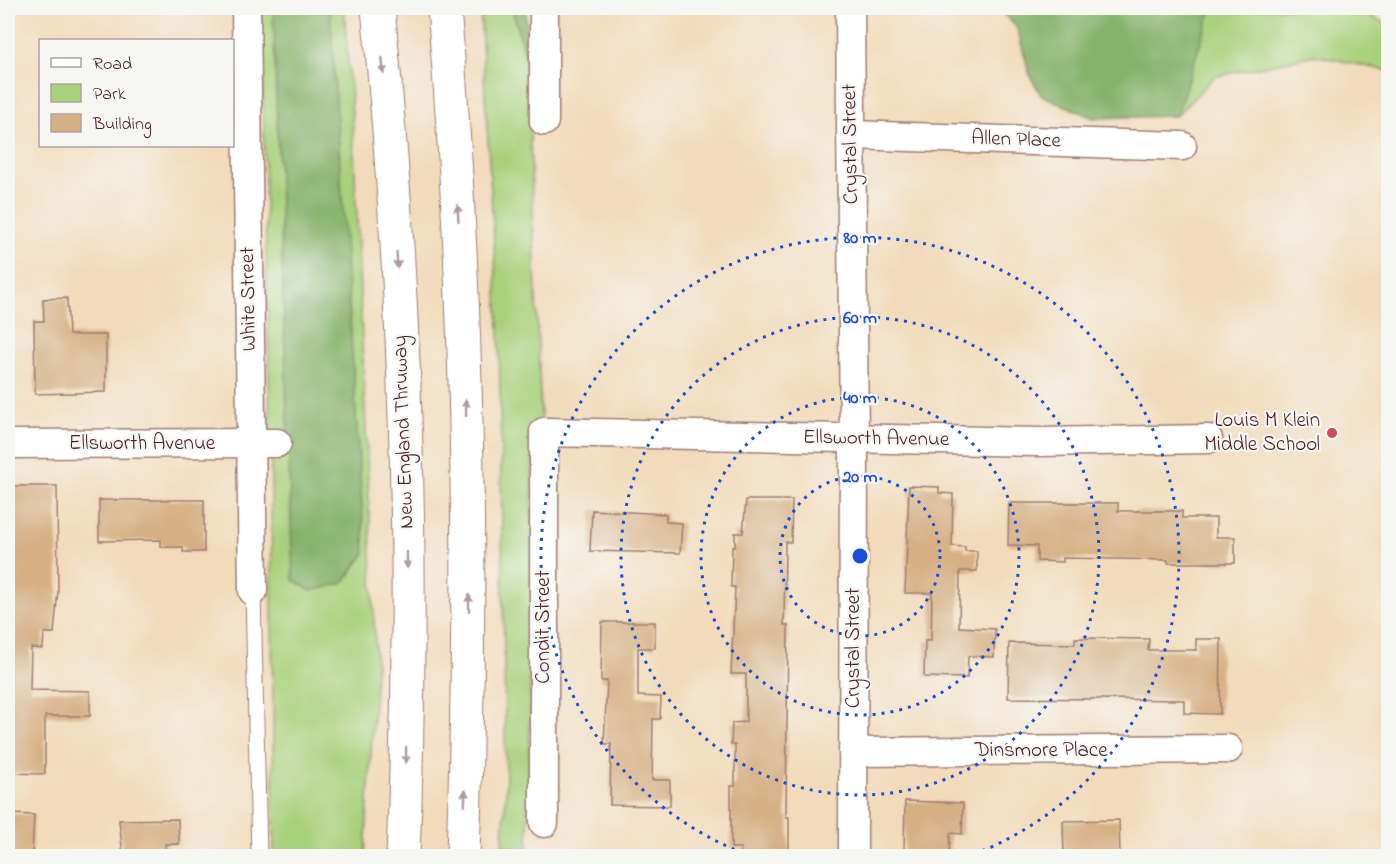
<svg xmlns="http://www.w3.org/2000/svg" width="1396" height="864" font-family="'Indie Flower',sans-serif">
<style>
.green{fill:#a8d17c;stroke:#797854;stroke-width:1.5}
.forest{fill:#86b36c;stroke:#68694c;stroke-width:1.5}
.building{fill:#d6b084}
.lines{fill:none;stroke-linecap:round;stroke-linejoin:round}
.service-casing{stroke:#9e7d73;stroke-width:17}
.minor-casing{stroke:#9e7d73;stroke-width:31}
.motorway-casing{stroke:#9e7d73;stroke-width:35}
.service{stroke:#fff;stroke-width:15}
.minor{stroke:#fff;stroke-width:28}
.motorway{stroke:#fff;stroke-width:33}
.oneway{fill:#ae9aa0}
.ring{fill:none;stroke:#1d4ed8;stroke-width:3;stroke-dasharray:3 6}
.poi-dot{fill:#d1495b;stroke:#f6f6f2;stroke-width:2}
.labels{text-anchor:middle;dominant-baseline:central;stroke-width:4.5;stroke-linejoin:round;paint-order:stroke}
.street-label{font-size:21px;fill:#4a1f2b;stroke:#f6f6f2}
.poi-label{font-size:21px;fill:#4a1f2b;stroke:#f6f6f2;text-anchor:end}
.centre{fill:#1d4ed8;stroke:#f6f6f2;stroke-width:3}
.ring-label{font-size:18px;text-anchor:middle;font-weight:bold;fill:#1d4ed8;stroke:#f6f6f2;stroke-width:4.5;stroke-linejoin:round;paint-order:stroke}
</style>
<rect width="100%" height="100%" fill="#f6f6f2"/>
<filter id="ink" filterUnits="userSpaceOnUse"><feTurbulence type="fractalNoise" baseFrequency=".0167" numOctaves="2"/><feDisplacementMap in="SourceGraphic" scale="12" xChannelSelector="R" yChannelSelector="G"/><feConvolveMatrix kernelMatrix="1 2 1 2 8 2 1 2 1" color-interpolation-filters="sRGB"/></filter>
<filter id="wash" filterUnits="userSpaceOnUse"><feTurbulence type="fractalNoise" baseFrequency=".008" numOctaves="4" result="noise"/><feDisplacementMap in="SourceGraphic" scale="24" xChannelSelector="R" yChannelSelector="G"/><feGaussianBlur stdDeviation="1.35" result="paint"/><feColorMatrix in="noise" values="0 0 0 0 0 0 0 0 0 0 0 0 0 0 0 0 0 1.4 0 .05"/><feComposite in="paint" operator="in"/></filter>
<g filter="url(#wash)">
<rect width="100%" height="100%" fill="#f2dbbb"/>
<!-- green -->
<g class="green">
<polygon points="261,8 344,8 353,128 376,667 365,856 274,856 271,474"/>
<polygon points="480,8 512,8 527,61 541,420 533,435 528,856 502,856 506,789 499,328"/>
<polygon points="1212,8 1354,8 1388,25 1388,71 1315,55 1214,77 1176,116"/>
</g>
<!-- forest -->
<g class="forest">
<polygon points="273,8 330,8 365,553 343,583 311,591 293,580"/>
<polygon points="512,8 526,8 527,61"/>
<polygon points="999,8 1212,8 1176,116 1093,118 1041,95 1030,76 1017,28"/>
</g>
<g id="blocks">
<!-- building -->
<g class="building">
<polygon points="67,298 69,335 106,335 106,392 35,394 34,321 44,321 43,299"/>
<polygon points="8,486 57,486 58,590 54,633 44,633 43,649 31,648 30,690 90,691 90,716 45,716 45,774 8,773"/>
<polygon points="909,486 939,487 939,493 953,494 952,546 965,547 965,551 977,551 977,571 960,571 959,627 995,629 994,657 968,656 967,678 924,677 925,641 931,641 932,593 905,593"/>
<polygon points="99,500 204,500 204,552 183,552 183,547 161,547 161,540 99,541"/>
<polygon points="746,500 792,500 791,542 785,542 784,625 788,625 786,817 789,817 789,856 741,856 741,848 731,848 731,786 735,786 735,745 731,745 732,723 746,722 746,674 731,674 735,587 731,587 732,547 735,547 735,533 743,533"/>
<polygon points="1009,503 1118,503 1118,511 1182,511 1182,518 1216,518 1216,537 1235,537 1235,563 1168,563 1168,560 1063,558 1063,562 1037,561 1037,546 1008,545"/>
<polygon points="592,510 666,514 666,522 682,523 680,553 590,551"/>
<polygon points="602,622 655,622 655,648 638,648 638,696 661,697 660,719 653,719 652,780 670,780 670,806 610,805 611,744 604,744 607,681 601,681"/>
<polygon points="1075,638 1149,639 1148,650 1196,650 1196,639 1221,639 1220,714 1184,713 1184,700 1008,698 1009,643 1075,644"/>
<polygon points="905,801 963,803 962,834 950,833 949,856 906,856 906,850 904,850"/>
<polygon points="8,814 34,815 32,856 8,856"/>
<polygon points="178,819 179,844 165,844 166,856 123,856 119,820"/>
<polygon points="1119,820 1120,856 1064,856 1063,821"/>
</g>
</g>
</g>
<g filter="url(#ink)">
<use href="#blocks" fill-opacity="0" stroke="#9e7d73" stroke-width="1.5"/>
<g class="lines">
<!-- service casing -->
<g class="service-casing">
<polyline id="service" points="253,591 259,856"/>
</g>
<!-- minor casing -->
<g class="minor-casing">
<g id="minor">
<polyline points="246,8 253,591"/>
<polyline points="850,8 854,438 853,856"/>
<polyline points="544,121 544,8"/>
<polyline points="851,135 1182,146"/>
<polyline points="8,444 277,443"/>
<polyline points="853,752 1228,749"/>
<polyline points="544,823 544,432 1039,442 1208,439"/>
</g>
</g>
<!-- motorway casing -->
<g class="motorway-casing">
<g id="motorway">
<path d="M 378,8 C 406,289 415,574 403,856"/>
<path d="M 444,8 C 468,290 473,573 463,856"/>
</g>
</g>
<!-- service -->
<use href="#service" class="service"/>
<!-- minor -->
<use href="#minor" class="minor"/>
<!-- motorway -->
<use href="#motorway" class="motorway"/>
</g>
<!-- one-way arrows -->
<defs><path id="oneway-solid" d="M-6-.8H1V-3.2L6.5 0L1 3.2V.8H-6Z" transform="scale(1.5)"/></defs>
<g class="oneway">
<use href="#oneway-solid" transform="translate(383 66) rotate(85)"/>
<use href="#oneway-solid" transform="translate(458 213) rotate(-93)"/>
<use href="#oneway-solid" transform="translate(397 260) rotate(87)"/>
<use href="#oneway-solid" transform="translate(466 408) rotate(-91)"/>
<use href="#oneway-solid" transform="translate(407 560) rotate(89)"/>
<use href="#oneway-solid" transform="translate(469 603) rotate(-90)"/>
<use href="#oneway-solid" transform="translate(406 755) rotate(91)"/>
<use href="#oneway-solid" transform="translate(465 798) rotate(-88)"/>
</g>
</g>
<!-- distance rings -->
<g class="ring">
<circle cx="860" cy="556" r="80"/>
<circle cx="860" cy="556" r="159"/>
<circle cx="860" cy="556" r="239"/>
<path d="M751 856A319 319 0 1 1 969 856"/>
</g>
<!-- markers -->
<circle class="poi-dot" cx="1332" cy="433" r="6"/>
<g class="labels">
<!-- street labels -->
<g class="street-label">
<text transform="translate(1016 140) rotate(2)">Allen Place</text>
<text transform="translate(851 144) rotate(-91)">Crystal Street</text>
<text transform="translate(249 299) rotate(-91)">White Street</text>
<text transform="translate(404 432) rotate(-92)">New England Thruway</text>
<text transform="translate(876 439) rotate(1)">Ellsworth Avenue</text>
<text x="142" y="444">Ellsworth Avenue</text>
<text transform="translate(544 627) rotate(-90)">Condit Street</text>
<text transform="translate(854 648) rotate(-90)">Crystal Street</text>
<text x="1041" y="751">Dinsmore Place</text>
</g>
<!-- poi labels -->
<g class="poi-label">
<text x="1320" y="421">Louis M Klein<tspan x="1320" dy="24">Middle School</tspan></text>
</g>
</g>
<circle cx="860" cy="556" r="9" class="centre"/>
<g class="ring-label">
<text x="860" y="243">80 m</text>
<text x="860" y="323">60 m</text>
<text x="860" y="403">40 m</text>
<text x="860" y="482">20 m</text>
</g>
<!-- margin -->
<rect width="1396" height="864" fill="none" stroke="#f6f6f2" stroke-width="30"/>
<!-- legend -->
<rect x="39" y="39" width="195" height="108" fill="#f6f6f2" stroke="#b1a0a2" stroke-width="1.5"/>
<rect x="51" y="58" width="30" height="9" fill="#ffffff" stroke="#b1a0a2" stroke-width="1.5"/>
<text x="93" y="69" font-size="18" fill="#4a1f2b">Road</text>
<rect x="51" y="84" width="30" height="18" fill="#a8d17c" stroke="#b1a0a2" stroke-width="1.5"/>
<text x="93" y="99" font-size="18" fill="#4a1f2b">Park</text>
<rect x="51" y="114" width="30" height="18" fill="#d6b084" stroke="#b1a0a2" stroke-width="1.5"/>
<text x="93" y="129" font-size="18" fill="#4a1f2b">Building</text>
</svg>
